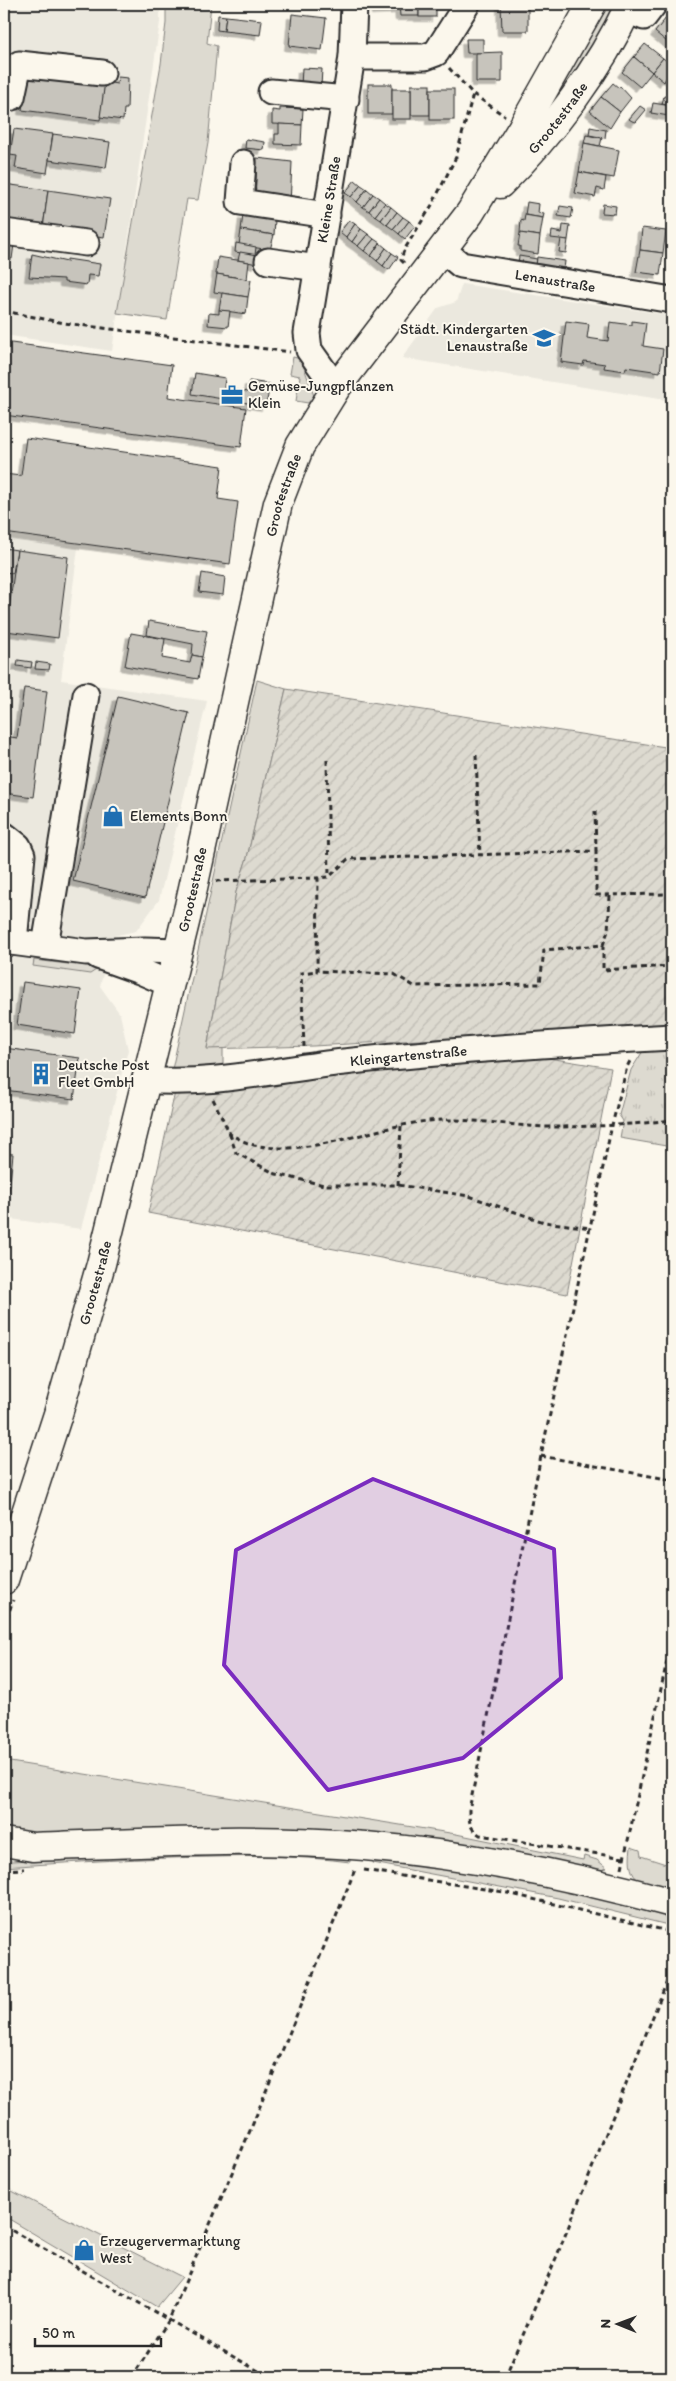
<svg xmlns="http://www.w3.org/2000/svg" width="676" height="2381" font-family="Itim,sans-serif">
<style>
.built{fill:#ebe8de}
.grass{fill:#dddad0;stroke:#84827e}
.park{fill:url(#park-tufts);stroke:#84827e}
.garden{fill:url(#garden-furrows);stroke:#84827e}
.building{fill:#c7c4bc;stroke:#2b2b2b;filter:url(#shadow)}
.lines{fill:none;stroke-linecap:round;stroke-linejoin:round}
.minor-casing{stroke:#2b2b2b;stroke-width:29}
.major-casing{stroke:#2b2b2b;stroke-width:31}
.path{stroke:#2b2b2b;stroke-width:3;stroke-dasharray:5 4;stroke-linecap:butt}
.minor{stroke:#fbf7ec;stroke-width:25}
.major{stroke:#fbf7ec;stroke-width:28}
.marked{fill:#7b2cbf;fill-opacity:0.2;stroke:#7b2cbf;stroke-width:4;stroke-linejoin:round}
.labels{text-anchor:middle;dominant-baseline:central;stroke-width:4;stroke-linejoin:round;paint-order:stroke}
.street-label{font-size:15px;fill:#2b2b2b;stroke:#fbf7ec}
.poi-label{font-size:15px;fill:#2b2b2b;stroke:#fbf7ec;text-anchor:start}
</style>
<defs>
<pattern id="park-tufts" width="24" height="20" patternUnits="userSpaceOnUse" patternTransform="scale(1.25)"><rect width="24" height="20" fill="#dddad0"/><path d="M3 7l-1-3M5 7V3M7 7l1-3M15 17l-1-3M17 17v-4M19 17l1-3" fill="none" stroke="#bebbb3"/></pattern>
<pattern id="garden-furrows" width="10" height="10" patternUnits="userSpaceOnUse" patternTransform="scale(1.25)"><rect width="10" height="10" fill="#dddad0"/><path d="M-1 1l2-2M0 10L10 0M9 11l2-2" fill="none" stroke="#bebbb3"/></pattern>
<filter id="shadow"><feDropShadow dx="-4.5" dy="4.5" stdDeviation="0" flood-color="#0004"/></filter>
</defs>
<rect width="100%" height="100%" fill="#fbf7ec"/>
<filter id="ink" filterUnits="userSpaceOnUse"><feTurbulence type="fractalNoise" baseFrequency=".02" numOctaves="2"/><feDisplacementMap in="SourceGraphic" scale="10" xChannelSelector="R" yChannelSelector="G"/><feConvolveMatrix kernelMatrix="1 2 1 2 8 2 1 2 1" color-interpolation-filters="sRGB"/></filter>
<g filter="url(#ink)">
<!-- built -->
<g class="built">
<polygon points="4,4 160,4 160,22 112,351 4,335"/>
<polygon points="462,284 669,315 672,317 672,401 402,358 438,308 456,302"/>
<polygon points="4,538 78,548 61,680 207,701 159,900 136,931 113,936 100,986 120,1014 128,1050 81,1229 4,1218"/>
</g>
<!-- grass -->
<g class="grass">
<polygon points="166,4 211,4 207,43 217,46 208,143 198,200 187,199 167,320 117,313 161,64 166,23"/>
<polygon points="600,4 619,4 571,84 515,149"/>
<polygon points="293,357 301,359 314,396 308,403 296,401 300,376 290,374"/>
<polygon points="257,680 286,689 247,858 236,892 207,1048 223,1048 223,1068 171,1074"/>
<polygon points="34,960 76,965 77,960 102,966 90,974 33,966"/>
<polygon points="4,1761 456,1834 583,1860 584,1856 597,1860 607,1868 597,1872 4,1833"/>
<path d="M 631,1847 L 640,1850 L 641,1856 L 672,1866 L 672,1893 C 642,1883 626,1884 631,1847 Z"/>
<path d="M 167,1853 L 350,1855 L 350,1862 C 304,1856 259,1856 213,1857 C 143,1858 74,1862 4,1867 L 4,1862 L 12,1861 Z"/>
<polygon points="374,1857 480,1870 672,1914 672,1926 558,1898 373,1863"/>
<polygon points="4,2187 182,2277 157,2307 4,2216"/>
</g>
<!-- park -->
<polygon class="park" points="672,1026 672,1147 620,1138 623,1121 619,1115 631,1070 648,1043"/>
<!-- garden -->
<g class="garden">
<polygon points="286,689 672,748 672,1026 313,1046 207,1049 236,892 247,858"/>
<polygon points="536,1056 611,1068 567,1294 148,1213 175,1092"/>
</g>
<!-- building -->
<g class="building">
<polygon points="376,4 399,4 400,9 376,10"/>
<polygon points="399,4 419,4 419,16 400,16"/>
<rect x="419" y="4" width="17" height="13"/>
<polygon points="501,4 528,4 528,31 502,31"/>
<polygon points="292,14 326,18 322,50 289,46"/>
<polygon points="218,15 226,16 224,31 217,30"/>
<polygon points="226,16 262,20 260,35 224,31"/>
<polygon points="666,18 672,23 672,46 655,32"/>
<polygon points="466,39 483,39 483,53 467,53"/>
<polygon points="645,44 663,58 652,72 634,57"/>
<polygon points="502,52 502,82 476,82 476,53"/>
<polygon points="634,57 652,72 640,87 622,72"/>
<polygon points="663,58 672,65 672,77 670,79 666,78 664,82 652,72"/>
<polygon points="302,68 322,69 321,87 301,86"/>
<polygon points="27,74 105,84 100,120 22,110"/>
<polygon points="118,77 128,78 127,109 124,109 123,120 100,117 105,82 117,84"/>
<polygon points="613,83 619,88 620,86 631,98 620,112 601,97"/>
<rect x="368" y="84" width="24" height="30"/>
<rect x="411" y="85" width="19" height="30"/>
<rect x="392" y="89" width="19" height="30"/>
<rect x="430" y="89" width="24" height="31"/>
<polygon points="664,96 672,97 672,106 662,104"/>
<polygon points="601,97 620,112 610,128 590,111"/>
<polygon points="653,103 671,106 669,116 651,113"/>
<polygon points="640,106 646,110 636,122 632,121 629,119"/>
<polygon points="280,108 303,109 302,125 272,124 272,110 280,111"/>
<polygon points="279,124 302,125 301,145 275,144 275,134 279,134"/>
<polygon points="590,127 606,130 605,138 589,135"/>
<polygon points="14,129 53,134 47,173 15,168 17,156 10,155"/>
<polygon points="53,134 110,142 106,168 49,160"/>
<polygon points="586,135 602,138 600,146 584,143"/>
<polygon points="246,139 265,142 264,150 245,148"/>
<polygon points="584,143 619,150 614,178 579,172"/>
<polygon points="257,158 292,162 290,205 255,202"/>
<polygon points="579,172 606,177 604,190 597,188 595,197 575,193"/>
<polygon points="355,180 361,185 351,197 345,193"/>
<polygon points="4,184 48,190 43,228 4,222"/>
<polygon points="361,185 367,189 357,202 351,197"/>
<polygon points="367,189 373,194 363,207 357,202"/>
<polygon points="48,190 110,199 104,237 43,228"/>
<polygon points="373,194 379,198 369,211 363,207"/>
<polygon points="379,198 385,203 375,216 369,211"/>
<polygon points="527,202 539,204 538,213 544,214 543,218 525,215"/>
<polygon points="385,203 391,207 381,220 375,216"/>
<polygon points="603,204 616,206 615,214 602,213"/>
<polygon points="560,206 573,208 571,218 558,216"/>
<polygon points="391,207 397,212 387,225 381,220"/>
<polygon points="397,212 403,217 393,229 387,225"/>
<polygon points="243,215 275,220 274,235 241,230"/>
<polygon points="525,215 543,218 540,236 520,233 521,220 524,221"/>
<polygon points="403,217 409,221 399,234 393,229"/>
<polygon points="349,220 355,224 346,237 340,232"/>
<polygon points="409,221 415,226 405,239 399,234"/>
<polygon points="355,224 361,229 352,242 346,237"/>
<polygon points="563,225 570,226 568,240 551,238 552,231 562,233"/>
<polygon points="642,228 666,231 663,253 640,250"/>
<polygon points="361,229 368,234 358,246 352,242"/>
<polygon points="241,230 274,235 270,250 239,245"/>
<polygon points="520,233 540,236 538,254 520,251 520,246 518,246"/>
<polygon points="368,234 374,239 364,251 358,246"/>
<polygon points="374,239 380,243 371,256 364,251"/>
<polygon points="561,239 568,240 566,253 559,252"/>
<polygon points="4,243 14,244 12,259 4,258"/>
<polygon points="236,243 256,247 255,255 235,252"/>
<polygon points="380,243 386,248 377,261 371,256"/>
<polygon points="386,248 392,253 383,266 377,261"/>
<polygon points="640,250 663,253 660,275 636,272"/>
<polygon points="240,252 258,255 257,264 238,260"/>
<polygon points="392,253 398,257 389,270 383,266"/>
<polygon points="32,254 67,262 67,259 100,264 98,276 88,275 87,285 64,282 64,279 29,277"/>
<polygon points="519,256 537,259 536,266 518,263"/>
<polygon points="218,257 249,262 247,279 216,274"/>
<polygon points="537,257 565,261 564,269 536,266"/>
<polygon points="217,274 251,280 248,297 214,292"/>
<polygon points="222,293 248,297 246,314 219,310"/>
<polygon points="219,310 230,311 228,327 208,325 209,313 219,314"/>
<polygon points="566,321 589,324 587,338 608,341 610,322 632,325 632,321 646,323 643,346 663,349 660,372 626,367 625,371 604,368 605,364 584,361 583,365 561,362"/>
<polygon points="4,342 172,365 168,397 246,408 241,447 4,415"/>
<polygon points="195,373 225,378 224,388 248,392 249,381 270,384 266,406 192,394"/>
<polygon points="26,438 222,466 218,499 238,502 230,564 4,533 4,474 21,476"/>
<polygon points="4,548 17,550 13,573 4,572"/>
<polygon points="17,550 68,557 58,638 6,631"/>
<polygon points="202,573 225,577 223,595 199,592"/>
<polygon points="149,621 207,631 202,657 192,655 193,644 147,635"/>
<polygon points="131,633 165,639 162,658 190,663 192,655 202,657 198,679 125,666"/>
<polygon points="18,660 32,662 31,668 17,666"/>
<polygon points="36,662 50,664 49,670 35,669"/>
<polygon points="24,688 47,691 33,797 4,793 9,755 4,754 5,736 17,738"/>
<polygon points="118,696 189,713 145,898 73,881"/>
<polygon points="23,982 81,990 75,1034 17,1025"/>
<polygon points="4,1048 80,1058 74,1099 4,1090"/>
<polygon points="4,1153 13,1154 9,1193 4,1193"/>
</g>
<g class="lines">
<!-- minor casing -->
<g class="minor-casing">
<g id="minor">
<polyline points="627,10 644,17 654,4"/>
<polyline points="352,57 425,57 436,53 467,4"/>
<polyline points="271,92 346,99"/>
<polyline points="4,99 12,97 19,64 102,73"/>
<polyline points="243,163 240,202 327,215"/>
<polyline points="4,232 86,243"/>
<path id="s1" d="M 443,250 L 461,265 L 672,300"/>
<polyline points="268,261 318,268"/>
<path id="s2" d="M 336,388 L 309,350 L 307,333 L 352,57 L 354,4"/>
<polyline points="4,835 18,846 22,855 14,942"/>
<polyline points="4,941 86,952 145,950 178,951"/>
<polyline points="45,946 86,695"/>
<polyline points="98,956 140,971 170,984"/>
<path id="s3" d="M 145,1080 C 211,1086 279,1069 344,1062 C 454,1050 563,1043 672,1037"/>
</g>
</g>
<!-- major casing -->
<g class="major-casing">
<g id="major">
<path id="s4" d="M 500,184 C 551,134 600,69 630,4"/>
<path id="s5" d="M 4,1580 L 58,1414 L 101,1264 L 189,906 L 278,503 L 300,446 L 336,388 L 470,213 L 522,128 L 592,4"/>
<path d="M 4,1842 L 33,1847 C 143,1843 255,1836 365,1846 C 469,1855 571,1875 672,1903"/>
</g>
</g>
<!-- path -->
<g class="path">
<polyline points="449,68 473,94 505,116"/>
<polyline points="404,263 401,260 404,250 432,205 456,157 473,94"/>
<polyline points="4,311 64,323 290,352"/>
<polyline points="476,755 480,856"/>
<polyline points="327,760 329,877"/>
<polyline points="595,811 596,851"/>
<polyline points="216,881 318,878"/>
<polyline points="610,896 608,931 603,945 544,950 540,984 414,986 394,974 317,971 318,878 329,877 348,859 596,851 596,895 672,894"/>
<polyline points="603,945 603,970 672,966"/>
<polyline points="304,1047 301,973 317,971"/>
<path d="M 213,1099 L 230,1134 C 237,1138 246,1143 254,1145 C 318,1159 385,1119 449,1120 C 482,1120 514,1126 547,1127 C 588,1127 631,1125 672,1120"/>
<polyline points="230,1134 236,1153 276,1174 324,1185 398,1185 469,1196 544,1222 591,1228"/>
<polyline points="398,1185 401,1126"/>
<polyline points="541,1456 672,1480"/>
<polyline points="4,1627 13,1600"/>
<path d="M 624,1858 L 480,1835 C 469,1828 469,1822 469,1810 L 541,1456 L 612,1125 L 627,1067 L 631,1059"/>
<polyline points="622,1868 672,1638"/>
<polyline points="4,1870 24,1869"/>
<polyline points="364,1870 503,1892 672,1932"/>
<polyline points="4,2226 269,2377"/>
<polyline points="132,2377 169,2320 252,2126 356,1867"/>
<polyline points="505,2377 556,2258 672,1969"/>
</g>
<!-- minor -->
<use href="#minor" class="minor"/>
<!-- major -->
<use href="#major" class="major"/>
</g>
</g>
<!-- marked area -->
<path class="marked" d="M 373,1479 L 554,1549 L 561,1678 L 463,1758 L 328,1790 L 224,1665 L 236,1550 Z"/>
<!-- icons -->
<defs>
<g id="school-bare" transform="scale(1.725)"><path d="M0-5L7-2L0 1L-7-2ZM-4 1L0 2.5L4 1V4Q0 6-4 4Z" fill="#1f6fb2" stroke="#fbf7ec" stroke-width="2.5" paint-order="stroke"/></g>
<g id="office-bare" transform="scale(1.725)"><path d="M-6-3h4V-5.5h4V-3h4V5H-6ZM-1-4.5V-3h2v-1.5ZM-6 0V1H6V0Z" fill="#1f6fb2" stroke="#fbf7ec" stroke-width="2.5" paint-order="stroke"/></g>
<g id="shop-bare" transform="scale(1.725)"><path d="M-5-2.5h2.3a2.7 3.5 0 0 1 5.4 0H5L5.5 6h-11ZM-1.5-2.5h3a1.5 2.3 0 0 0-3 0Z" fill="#1f6fb2" stroke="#fbf7ec" stroke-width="2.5" paint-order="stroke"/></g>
<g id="building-bare" transform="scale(1.725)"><path d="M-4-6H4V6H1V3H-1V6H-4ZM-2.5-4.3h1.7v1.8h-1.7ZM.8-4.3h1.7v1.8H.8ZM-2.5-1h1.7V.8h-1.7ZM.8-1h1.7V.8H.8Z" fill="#1f6fb2" stroke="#fbf7ec" stroke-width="2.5" paint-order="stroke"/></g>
</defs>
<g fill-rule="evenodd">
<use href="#school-bare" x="544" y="338"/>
<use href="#office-bare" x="232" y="395"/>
<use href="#shop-bare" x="113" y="816"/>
<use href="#building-bare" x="41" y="1074"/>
<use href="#shop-bare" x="84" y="2250"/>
</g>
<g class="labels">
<!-- street labels -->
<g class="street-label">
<text stroke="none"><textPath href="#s4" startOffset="88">Grootestraße</textPath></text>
<text stroke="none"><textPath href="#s2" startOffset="199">Kleine Straße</textPath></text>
<text stroke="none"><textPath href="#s1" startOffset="119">Lenaustraße</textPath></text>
<text stroke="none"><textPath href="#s5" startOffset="1121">Grootestraße</textPath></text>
<text stroke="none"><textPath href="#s5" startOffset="716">Grootestraße</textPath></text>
<text stroke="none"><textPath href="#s3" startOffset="265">Kleingartenstraße</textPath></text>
<text stroke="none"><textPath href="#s5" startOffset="311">Grootestraße</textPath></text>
</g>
<!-- poi labels -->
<g class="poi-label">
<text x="528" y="329" text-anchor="end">Städt. Kindergarten<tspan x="528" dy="17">Lenaustraße</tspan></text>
<text x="248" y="386">Gemüse-Jungpflanzen<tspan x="248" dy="17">Klein</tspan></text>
<text x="130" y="816">Elements Bonn</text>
<text x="58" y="1065">Deutsche Post<tspan x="58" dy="17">Fleet GmbH</tspan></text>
<text x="100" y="2241">Erzeugervermarktung<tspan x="100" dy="17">West</tspan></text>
</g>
</g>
<!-- margin -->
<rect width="676" height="2381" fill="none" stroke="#fbf7ec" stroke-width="20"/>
<rect x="10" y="10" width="656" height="2361" fill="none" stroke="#2b2b2b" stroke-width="2" filter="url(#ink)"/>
<!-- north arrow -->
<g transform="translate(618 2324) rotate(271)" stroke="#fbf7ec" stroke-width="4" paint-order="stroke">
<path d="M0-4L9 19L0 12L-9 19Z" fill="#2b2b2b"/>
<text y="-8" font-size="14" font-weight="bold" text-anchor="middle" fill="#2b2b2b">N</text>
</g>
<!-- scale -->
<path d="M35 2338v8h126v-8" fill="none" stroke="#2b2b2b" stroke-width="2.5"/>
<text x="42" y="2338" font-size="15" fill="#2b2b2b" stroke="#fbf7ec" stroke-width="4" paint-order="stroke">50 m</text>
</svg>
